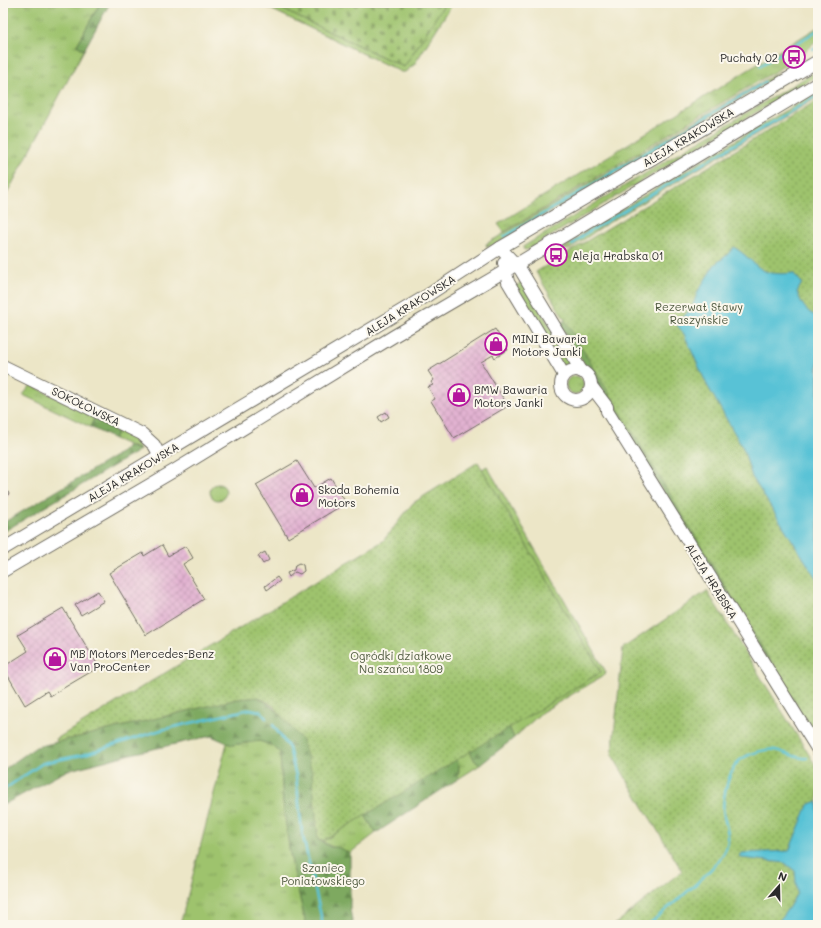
<svg xmlns="http://www.w3.org/2000/svg" width="821" height="928" font-family="Mali,sans-serif">
<style>
.grass{fill:url(#grass-tufts);stroke:#64774c}
.forest{fill:url(#forest-firs);stroke:#546a46}
.cemetery{fill:url(#cemetery-stones);stroke:#64774c}
.park{fill:url(#park-dots);stroke:#64774c}
.water{fill:#59c2d6;stroke:#427680}
.lines{fill:none;stroke-linecap:round;stroke-linejoin:round}
.stream{stroke:#59c2d6;stroke-width:2.5}
.building{fill:url(#building-cross-hatch)}
.secondary-casing{stroke:#6f6c62;stroke-width:14}
.secondary{stroke:#fff;stroke-width:12}
.labels{text-anchor:middle;dominant-baseline:central;stroke-width:4;stroke-linejoin:round;paint-order:stroke}
.poi-label{font-size:11px;fill:#2b2b2b;stroke:#fbf7ec;text-anchor:start}
.street-label{font-size:11px;fill:#2b2b2b;stroke:#fbf7ec}
.park-label{font-size:11px;fill:#4e593f;stroke:#fbf7ec}
</style>
<defs>
<pattern id="grass-tufts" width="24" height="20" patternUnits="userSpaceOnUse"><rect width="24" height="20" fill="#9ec36d"/><path d="M3 7l-1-3M5 7V3M7 7l1-3M15 17l-1-3M17 17v-4M19 17l1-3" fill="none" stroke="#819f5a"/></pattern>
<pattern id="forest-firs" width="22" height="20" patternUnits="userSpaceOnUse"><rect width="22" height="20" fill="#7ea960"/><path d="M5 1l3.5 6h-7zM16 11l3.5 6h-7z" fill="#678a4f"/></pattern>
<pattern id="cemetery-stones" width="16" height="16" patternUnits="userSpaceOnUse"><rect width="16" height="16" fill="#9ec36d"/><path d="M2 7V4a2 2 0 0 1 4 0v3zM10 15v-3a2 2 0 0 1 4 0v3z" fill="#819f5a"/></pattern>
<pattern id="park-dots" width="8" height="8" patternUnits="userSpaceOnUse"><rect width="8" height="8" fill="#9ec36d"/><path d="M2 2h.1M6 6h.1" fill="none" stroke="#819f5a" stroke-width="1.8" stroke-linecap="round"/></pattern>
<pattern id="building-cross-hatch" width="8" height="8" patternUnits="userSpaceOnUse"><rect width="8" height="8" fill="#e2b2d1"/><path d="M0 0l8 8M0 8l8-8" fill="none" stroke="#c299b4"/></pattern>
</defs>
<rect width="100%" height="100%" fill="#fbf7ec"/>
<filter id="ink" filterUnits="userSpaceOnUse"><feTurbulence type="fractalNoise" baseFrequency=".025" numOctaves="2"/><feDisplacementMap in="SourceGraphic" scale="8" xChannelSelector="R" yChannelSelector="G"/><feConvolveMatrix kernelMatrix="1 2 1 2 8 2 1 2 1" color-interpolation-filters="sRGB"/></filter>
<filter id="wash" filterUnits="userSpaceOnUse"><feTurbulence type="fractalNoise" baseFrequency=".012" numOctaves="4" result="noise"/><feDisplacementMap in="SourceGraphic" scale="16" xChannelSelector="R" yChannelSelector="G"/><feGaussianBlur stdDeviation="0.9" result="paint"/><feColorMatrix in="noise" values="0 0 0 0 0 0 0 0 0 0 0 0 0 0 0 0 0 1.4 0 .05"/><feComposite in="paint" operator="in"/></filter>
<g filter="url(#wash)">
<rect width="100%" height="100%" fill="#ece6c7"/>
<!-- grass -->
<g class="grass">
<polygon points="3,3 100,3 77,45 84,50 3,201"/>
<polygon points="258,3 269,3 404,67 445,3 453,3 414,65 405,72 401,72"/>
<path d="M 818,27 L 818,40 C 809,45 807,52 797,58 L 795,55 L 792,57 L 794,60 L 504,232 L 498,224 Z"/>
<polygon points="818,70 818,75 529,249 526,250 523,249 524,246"/>
<polygon points="780,71 767,83 496,244 487,247 486,244"/>
<polygon points="818,91 818,97 603,226 570,249 563,249 587,230"/>
<polygon points="523,281 575,368 565,370 515,287"/>
<circle cx="575" cy="385" r="9"/>
<polygon points="31,385 95,417 90,427 23,395"/>
<polygon points="116,428 135,439 140,450 114,439 117,432"/>
<polygon points="487,466 606,672 605,675 542,712 514,738 509,727 601,672 482,469"/>
<circle cx="218" cy="492" r="8"/>
<polygon points="259,741 272,745 280,753 283,802 290,854 306,925 180,925 227,743 232,745"/>
<polygon points="470,751 475,761 480,765 458,779 459,770 456,759"/>
<path d="M 365,815 L 376,833 L 350,853 C 341,849 330,848 323,841 Z"/>
</g>
<!-- forest -->
<g class="forest">
<polygon points="100,3 110,3 84,50 77,45"/>
<polygon points="569,318 780,657 813,735 559,324"/>
<polygon points="95,417 116,428 117,432 114,439 90,427"/>
<polygon points="127,446 140,450 3,532 3,523 122,452 126,449"/>
<path d="M 258,697 C 274,707 291,723 302,740 C 315,762 316,813 318,839 L 330,847 L 337,847 L 350,853 L 350,910 L 353,925 L 306,925 L 290,854 L 283,802 L 280,753 L 272,745 L 259,741 L 232,745 L 211,736 L 131,754 L 66,771 L 3,805 L 3,770 L 36,747 L 237,699 Z"/>
<polygon points="509,727 514,738 480,765 475,761 470,751"/>
<polygon points="456,759 459,765 458,779 376,833 365,815"/>
</g>
<!-- cemetery -->
<polygon class="cemetery" points="269,3 445,3 404,67"/>
<!-- park -->
<g class="park">
<polygon points="818,100 818,740 536,272"/>
<polygon points="478,462 601,672 323,841 318,840 312,772 302,740 273,706 259,697 237,699 57,742 56,739 383,541 413,503"/>
<polygon points="707,591 818,769 818,925 614,925 682,871 612,755 623,648"/>
</g>
<!-- water -->
<g class="water">
<path d="M 734,247 C 760,264 756,277 793,273 L 802,283 L 797,292 C 802,305 806,312 818,317 L 818,581 L 752,477 L 743,448 L 707,385 L 684,334 L 677,325 L 692,307 L 698,291 L 715,264 L 726,256 Z"/>
<polygon points="815,802 818,802 818,925 776,925 789,907 797,893 795,871 785,863 741,858 739,856 741,853 789,851 808,805"/>
</g>
<g class="lines">
<!-- stream -->
<g class="stream">
<polyline points="813,49 818,46"/>
<polyline points="760,66 818,30"/>
<polyline points="504,237 765,82"/>
<polyline points="572,245 585,234 818,95"/>
<polyline points="273,725 289,748 296,776 302,832 323,925"/>
<polyline points="3,790 43,763 82,755 161,730 250,709 260,711 266,718"/>
<path d="M 648,925 C 668,907 715,872 726,849 C 731,837 726,827 724,816 C 721,800 729,766 743,758 C 750,754 759,751 766,750 C 781,747 793,760 807,758"/>
</g>
</g>
<g id="blocks">
<!-- building -->
<g class="building">
<polygon points="495,329 508,350 495,358 493,355 481,362 508,406 454,438 431,401 435,399 428,387 433,385 431,382 434,380 428,371"/>
<polygon points="386,412 389,417 381,422 378,417"/>
<polygon points="297,461 314,488 331,478 346,503 288,538 256,485"/>
<polygon points="3,483 9,494 3,498"/>
<polygon points="162,545 168,556 186,546 193,558 183,564 204,599 146,635 109,573 143,553 144,556"/>
<polygon points="265,552 269,560 263,564 258,556"/>
<polygon points="299,563 303,565 304,571 300,574 295,572 289,577 287,573 294,570 295,565"/>
<polygon points="277,577 280,581 267,590 265,586"/>
<polygon points="98,591 104,601 81,615 75,605"/>
<polygon points="63,608 99,667 50,696 47,691 25,705 3,667 28,651 18,635"/>
</g>
</g>
</g>
<g filter="url(#ink)">
<use href="#blocks" fill-opacity="0" stroke="#6f6c62" stroke-width="1"/>
<g class="lines">
<!-- secondary casing -->
<g class="secondary-casing">
<g id="secondary">
<polyline points="500,248 520,269 582,372"/>
<polyline points="504,263 508,282 564,375"/>
<polyline points="3,366 142,434 154,445 160,456"/>
<circle cx="576" cy="385" r="15"/>
<polyline points="591,386 607,407 607,411 818,750"/>
<polyline points="3,549 428,295 500,248 818,61"/>
<polyline points="3,571 177,469 394,336 517,264 818,83"/>
</g>
</g>
<!-- secondary -->
<use href="#secondary" class="secondary"/>
</g>
</g>
<!-- icons -->
<defs>
<g id="bus-ring" transform="scale(1.15)"><circle r="9.5" fill="#fbf7ec" stroke="#b5179e" stroke-width="1.5"/><path d="M-5-6H5V4H4V6H2V4H-2V6H-4V4H-5ZM-3.5-4V0h7V-4ZM-3.5 1.2v1.5H-2V1.2ZM2 1.2v1.5H3.5V1.2Z" fill="#b5179e"/></g>
<g id="shop-ring" transform="scale(1.15)"><circle r="9.5" fill="#fbf7ec" stroke="#b5179e" stroke-width="1.5"/><path d="M-5-2.5h2.3a2.7 3.5 0 0 1 5.4 0H5L5.5 6h-11ZM-1.5-2.5h3a1.5 2.3 0 0 0-3 0Z" fill="#b5179e"/></g>
</defs>
<g fill-rule="evenodd">
<use href="#bus-ring" x="794" y="57"/>
<use href="#bus-ring" x="556" y="255"/>
<use href="#shop-ring" x="496" y="344"/>
<use href="#shop-ring" x="459" y="395"/>
<use href="#shop-ring" x="302" y="495"/>
<use href="#shop-ring" x="55" y="659"/>
</g>
<g class="labels">
<!-- poi labels -->
<g class="poi-label">
<text x="778" y="57" text-anchor="end">Puchały 02</text>
<text x="572" y="255">Aleja Hrabska 01</text>
<text x="512" y="338">MINI Bawaria<tspan x="512" dy="13">Motors Janki</tspan></text>
<text x="474" y="389">BMW Bawaria<tspan x="474" dy="13">Motors Janki</tspan></text>
<text x="318" y="489">Skoda Bohemia<tspan x="318" dy="13">Motors</tspan></text>
<text x="70" y="653">MB Motors Mercedes-Benz<tspan x="70" dy="13">Van ProCenter</tspan></text>
</g>
<!-- street labels -->
<g class="street-label">
<text transform="translate(688 137) rotate(-31)">ALEJA KRAKOWSKA</text>
<text transform="translate(410 305) rotate(-32)">ALEJA KRAKOWSKA</text>
<text transform="translate(86 406) rotate(26)">SOKOŁOWSKA</text>
<text transform="translate(133 472) rotate(-31)">ALEJA KRAKOWSKA</text>
<text transform="translate(712 581) rotate(58)">ALEJA HRABSKA</text>
</g>
<!-- park labels -->
<g class="park-label">
<text x="699" y="306">Rezerwat Stawy<tspan x="699" dy="13">Raszyńskie</tspan></text>
<text x="401" y="655">Ogródki działkowe<tspan x="401" dy="13">Na szańcu 1809</tspan></text>
<text x="323" y="867">Szaniec<tspan x="323" dy="13">Poniatowskiego</tspan></text>
</g>
</g>
<!-- margin -->
<rect width="821" height="928" fill="none" stroke="#fbf7ec" stroke-width="16"/>
<!-- north arrow -->
<g transform="translate(779 886) rotate(20)" stroke="#fbf7ec" stroke-width="3" paint-order="stroke">
<path d="M0-3L7 15L0 10L-7 15Z" fill="#2b2b2b"/>
<text y="-6" font-size="11" font-weight="bold" text-anchor="middle" fill="#2b2b2b">N</text>
</g>
</svg>
